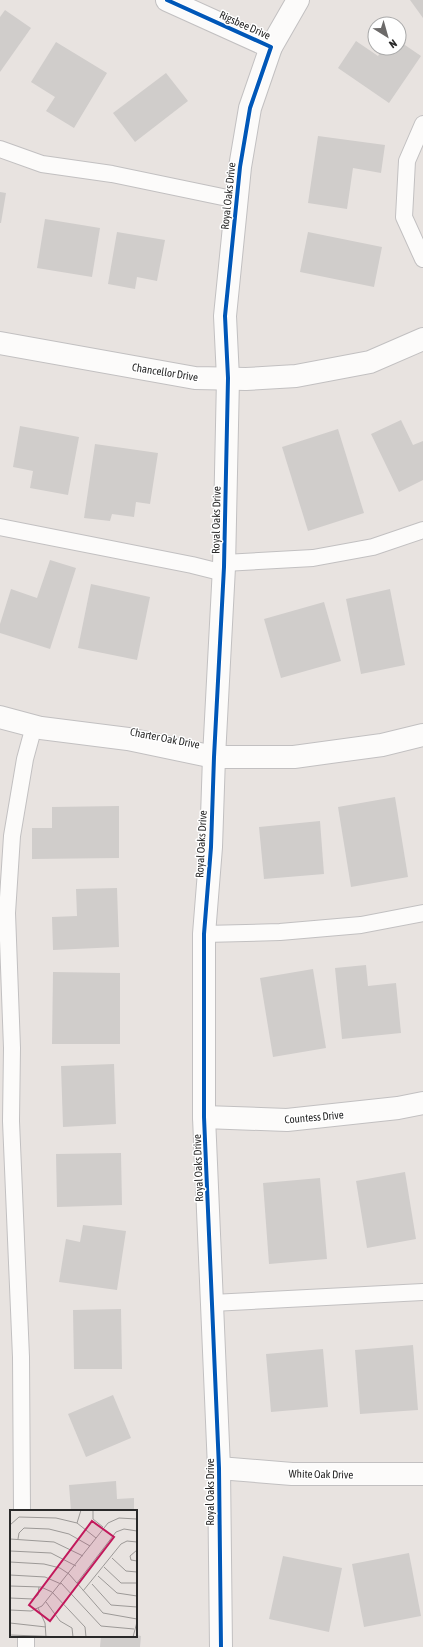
<svg xmlns="http://www.w3.org/2000/svg" width="423" height="1647" font-family="'Asap Condensed',sans-serif">
<style>
.building{fill:#d0cdcb}
.lines{fill:none;stroke-linecap:round;stroke-linejoin:round}
.lane-casing{stroke:#c2c0c1;stroke-width:18}
.street-casing{stroke:#c2c0c1;stroke-width:24}
.secondary-casing{stroke:#c2c0c1;stroke-width:24}
.lane{stroke:#fcfbfa;stroke-width:16}
.street{stroke:#fcfbfa;stroke-width:22}
.secondary{stroke:#fcfbfa;stroke-width:22}
.cycleway-casing{stroke:#fff;stroke-width:6}
.cycleway{stroke:#0057b8;stroke-width:4}
.labels{text-anchor:middle;dominant-baseline:central;stroke-width:3;stroke-linejoin:round;paint-order:stroke}
.street-label{font-size:11px;fill:#292929;stroke:#fff}
.inset-road{fill:none;stroke:#9c9997;stroke-width:1}
.view{fill:#c2185b;fill-opacity:0.15;stroke:#c2185b;stroke-width:2}
.inset-edge{fill:none;stroke:#292929;stroke-width:2}
</style>
<rect width="100%" height="100%" fill="#e8e3e0"/>
<!-- building -->
<g class="building">
<polygon points="410,0 423,0 423,18"/>
<polygon points="5,10 31,28 0,72 0,17"/>
<polygon points="356,41 378,56 383,48 399,48 399,41 421,56 389,103 338,68"/>
<polygon points="56,42 107,73 74,128 46,111 55,97 31,82"/>
<polygon points="166,73 188,101 135,142 113,113"/>
<polygon points="318,136 385,145 381,173 353,168 347,209 308,203"/>
<polygon points="0,192 6,193 1,223 0,223"/>
<polygon points="45,219 100,228 92,277 37,268"/>
<polygon points="117,232 165,240 157,281 137,277 135,289 108,284"/>
<polygon points="308,232 382,247 374,287 300,272"/>
<polygon points="401,420 413,445 423,441 423,480 399,492 371,434"/>
<polygon points="20,426 79,437 68,495 30,488 33,471 13,467"/>
<polygon points="338,429 364,513 308,531 282,447"/>
<polygon points="95,444 158,453 150,504 136,502 134,517 112,514 110,521 84,518"/>
<polygon points="50,560 76,568 50,649 0,633 0,624 11,589 37,598"/>
<polygon points="91,584 150,597 137,660 78,648"/>
<polygon points="390,589 405,665 361,674 346,599"/>
<polygon points="324,602 341,661 281,678 264,619"/>
<polygon points="395,797 408,877 351,887 338,807"/>
<polygon points="119,806 119,858 32,859 32,828 52,828 52,807"/>
<polygon points="320,821 324,874 264,879 259,827"/>
<polygon points="117,888 119,947 53,950 52,917 77,916 76,889"/>
<polygon points="366,965 368,986 396,983 401,1033 342,1039 335,968"/>
<polygon points="313,969 326,1048 273,1057 260,978"/>
<polygon points="53,972 120,973 120,1044 52,1044"/>
<polygon points="114,1064 116,1124 63,1127 61,1066"/>
<polygon points="121,1153 122,1205 57,1207 56,1154"/>
<polygon points="405,1172 416,1239 367,1248 356,1181"/>
<polygon points="320,1178 327,1259 269,1264 263,1183"/>
<polygon points="83,1225 126,1231 117,1290 59,1282 66,1239 80,1242"/>
<polygon points="121,1309 122,1369 74,1369 73,1310"/>
<polygon points="413,1345 418,1410 360,1414 355,1350"/>
<polygon points="323,1349 328,1407 271,1412 266,1354"/>
<polygon points="113,1395 131,1438 86,1457 68,1414"/>
<polygon points="116,1481 117,1499 134,1498 134,1511 71,1511 69,1485"/>
<polygon points="409,1553 421,1616 364,1627 352,1564"/>
<polygon points="283,1556 342,1568 329,1632 269,1619"/>
<polygon points="136,1635 141,1636 140,1647 100,1647 101,1636"/>
</g>
<g class="lines">
<!-- lane casing -->
<g class="lane-casing">
<g id="lane">
<polyline points="423,124 407,161 404,217 423,259"/>
<polyline points="0,149 42,164 112,174 237,200"/>
<polyline points="0,527 192,565 224,573"/>
<polyline points="224,563 313,558 373,547 423,530"/>
<polyline points="204,934 280,932 361,925 423,913"/>
<polyline points="212,1303 423,1292"/>
<polyline points="22,1511 21,1357 11,1121 12,1048 7,913 12,836 25,759 34,726"/>
<polyline points="26,1647 26,1636"/>
</g>
</g>
<!-- street casing -->
<g class="street-casing">
<g id="street">
<polyline points="0,343 195,378 246,379 296,376 370,362 423,339"/>
<polyline points="0,717 41,728 128,739 214,757 294,757 382,745 423,735"/>
<polyline points="204,1117 287,1120 398,1108 423,1103"/>
<polyline points="219,1468 292,1474 423,1474"/>
</g>
</g>
<!-- secondary casing -->
<g class="secondary-casing">
<g id="secondary">
<polyline points="167,0 271,47"/>
<polyline points="221,1647 219,1468 204,1117 204,934 211,847 214,757 224,567 228,378 225,316 240,167 250,108 271,47 298,0"/>
</g>
</g>
<!-- lane -->
<use href="#lane" class="lane"/>
<!-- street -->
<use href="#street" class="street"/>
<!-- secondary -->
<use href="#secondary" class="secondary"/>
<!-- cycleway casing -->
<g class="cycleway-casing">
<polyline id="cycleway" points="167,0 271,47 250,108 240,167 225,316 228,378 224,567 214,757 211,847 204,934 204,1117 219,1468 221,1647"/>
</g>
<!-- cycleway -->
<use href="#cycleway" class="cycleway"/>
</g>
<g class="labels">
<!-- street labels -->
<g class="street-label">
<text transform="translate(245 25) rotate(24)">Rigsbee Drive</text>
<text transform="translate(228 196) rotate(-84)">Royal Oaks Drive</text>
<text transform="translate(165 372) rotate(9)">Chancellor Drive</text>
<text transform="translate(216 520) rotate(-89)">Royal Oaks Drive</text>
<text transform="translate(165 738) rotate(11)">Charter Oak Drive</text>
<text transform="translate(201 844) rotate(-87)">Royal Oaks Drive</text>
<text transform="translate(314 1117) rotate(-5)">Countess Drive</text>
<text transform="translate(198 1168) rotate(-92)">Royal Oaks Drive</text>
<text transform="translate(321 1474) rotate(1)">White Oak Drive</text>
<text transform="translate(210 1492) rotate(-90)">Royal Oaks Drive</text>
</g>
</g>
<!-- overview -->
<g transform="translate(10 1510)">
<rect width="127" height="127" fill="#e8e3e0"/>
<path class="inset-road" d="M 83,0 L 83,9 L 93,17M 67,13 L 71,0M 0,15 L 9,7 L 46,8 L 67,13 L 86,28M 0,29 L 44,32 L 73,46M 8,29 L 9,23 L 14,18 L 39,19 L 59,24 L 80,36M 127,40 L 120,46 L 121,50 L 127,51M 0,41 L 41,43 L 66,56M 102,48 L 116,61 L 127,62M 0,52 L 34,54 L 50,58 L 59,64 L 93,103 L 127,109M 94,57 L 111,73 L 127,73M 0,65 L 35,67 L 51,74M 88,66 L 107,83 L 127,86M 51,73 L 91,116 L 124,119M 67,73 L 106,22 L 114,19 L 127,21M 82,74 L 101,95 L 127,97M 0,76 L 31,77 L 42,82 L 75,117 L 76,127M 73,81 L 111,34 L 117,31 L 127,32M 0,88 L 23,89 L 28,85 L 29,77M 36,92 L 50,111 L 62,118 L 63,127M 28,98 L 35,113 L 36,127M 0,100 L 21,101 L 32,96 L 98,13 L 109,8 L 127,9M 0,113 L 36,117M 0,125 L 54,127M 123,127 L 127,112"/>
<path class="view" d="M 82,11 L 104,27 L 40,111 L 19,95 Z"/>
<rect width="127" height="127" class="inset-edge"/>
</g>
<!-- north arrow -->
<g transform="translate(387 36) rotate(143)"><circle r="19" fill="#ffffff" stroke="#a9a9a9"/>
<path d="M0-3L7 15L0 10L-7 15Z" fill="#6c6a69"/>
<text y="-6" font-size="11" font-weight="bold" text-anchor="middle" fill="#292929">N</text>
</g>
</svg>
